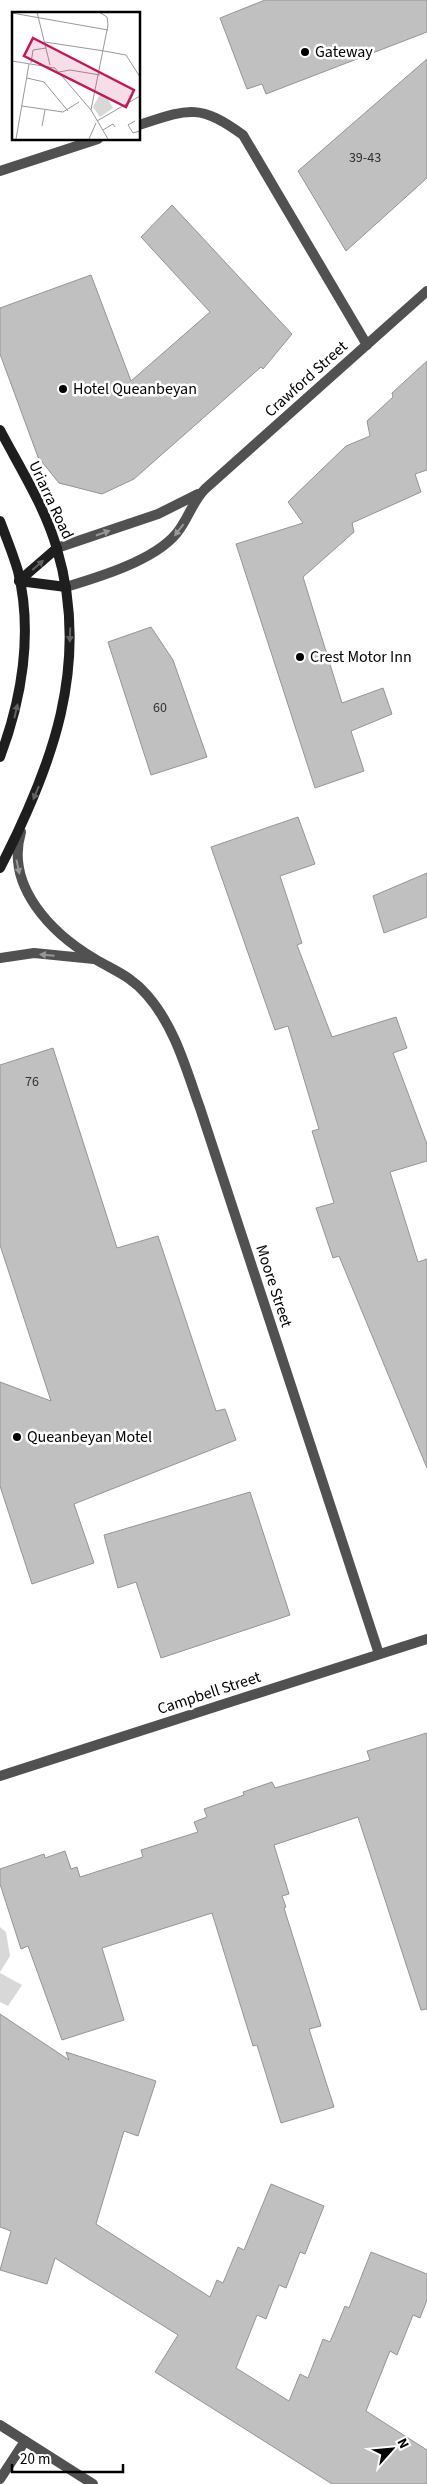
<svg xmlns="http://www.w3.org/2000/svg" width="427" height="2484" font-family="'Source Sans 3',sans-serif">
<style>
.green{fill:#d8d8d8}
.building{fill:#c0c0c0;stroke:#959595}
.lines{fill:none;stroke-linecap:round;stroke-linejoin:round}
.service{stroke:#515151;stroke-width:10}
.minor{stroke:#515151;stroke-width:10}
.tertiary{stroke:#515151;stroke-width:10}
.secondary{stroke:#1e1e1e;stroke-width:10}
.oneway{fill:#979797}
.oneway2{fill:#626262}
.poi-dot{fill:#000;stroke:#fff;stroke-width:2}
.labels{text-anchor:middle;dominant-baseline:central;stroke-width:5;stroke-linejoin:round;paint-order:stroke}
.number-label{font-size:14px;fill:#303030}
.poi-label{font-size:16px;fill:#000;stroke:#fff;text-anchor:start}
.street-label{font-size:16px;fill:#000;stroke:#fff}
.inset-road{fill:none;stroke:#999;stroke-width:1}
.view{fill:#c2185b;fill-opacity:0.15;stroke:#c2185b;stroke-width:2.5}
.inset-edge{fill:none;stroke:#000;stroke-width:2.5}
</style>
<rect width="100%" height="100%" fill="#fff"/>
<!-- green -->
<g class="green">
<polygon points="0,1927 6,1932 10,1956 0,1972"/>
<polygon points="0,1973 22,1985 8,2006 0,2002"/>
</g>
<!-- building -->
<g class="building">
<polygon points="265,0 427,0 427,32 266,94 262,84 247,89 220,18"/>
<polygon points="427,59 427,178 346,251 298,171"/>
<polygon points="172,205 292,334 263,369 261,367 134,479 102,494 59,483 38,457 0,354 0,308 91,275 131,381 210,312 141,237"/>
<polygon points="427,361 427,470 415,474 421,492 352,523 354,532 303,577 342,703 383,688 392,714 351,731 364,771 315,788 236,544 303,523 288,502 346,446 370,436 367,421 393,397 392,393"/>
<polygon points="151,627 173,660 207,757 151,775 108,642"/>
<polygon points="298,817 315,864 280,876 302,943 297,945 332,1037 396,1017 407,1048 393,1053 427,1144 427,1161 390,1172 418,1262 427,1259 427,1468 339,1256 333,1258 316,1208 334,1203 312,1131 319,1129 288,1026 275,1030 211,847"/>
<polygon points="427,873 427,917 384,933 373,896"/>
<polygon points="53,1048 117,1248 158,1236 216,1411 225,1409 236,1440 74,1504 94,1563 32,1584 0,1486 0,1382 51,1401 0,1245 0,1065"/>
<polygon points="250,1492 290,1615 161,1658 136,1582 118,1588 104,1535"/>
<polygon points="427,1733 427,2009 421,2010 358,1817 274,1845 289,1894 282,1896 286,1907 284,1908 321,2026 309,2029 334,2107 281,2123 257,2045 253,2046 212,1913 102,1948 124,2020 62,2040 28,1946 21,1949 0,1884 0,1869 44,1854 45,1858 65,1851 71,1869 77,1867 80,1877 143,1857 141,1850 198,1832 194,1822 207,1817 204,1809 244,1795 243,1792 272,1782 275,1788 370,1760 367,1751"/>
<polygon points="0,2014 69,2060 66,2052 156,2081 138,2136 124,2131 96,2224 210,2297 217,2280 223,2283 238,2247 244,2250 271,2184 324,2206 305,2254 300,2252 286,2288 279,2285 266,2319 257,2315 236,2368 289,2401 300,2374 308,2378 323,2339 330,2342 345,2306 349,2308 371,2252 427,2274 427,2300 420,2318 413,2315 397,2355 390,2351 366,2411 427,2450 427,2484 332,2484 155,2372 178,2335 55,2258 47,2284 0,2270 11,2231 0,2227"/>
</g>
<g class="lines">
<!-- service -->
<g class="service">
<path d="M 139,125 C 188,109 199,103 243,135 L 367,345"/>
<polyline points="0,171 98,139"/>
<polyline points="0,2479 25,2441"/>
</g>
<!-- minor -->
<g class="minor">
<path d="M 21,832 C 5,886 51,933 95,959 C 115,971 131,976 147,995 C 175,1027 186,1069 200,1108 L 379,1654"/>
<polyline points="0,958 34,953 94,959"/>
<polyline points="0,2425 93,2484"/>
</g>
<!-- tertiary -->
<g class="tertiary">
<polyline points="57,548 158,514 198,494"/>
<path d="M 66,587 C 99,577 153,561 176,534 C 188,520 192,502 205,489 L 427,291"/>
<polyline points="0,1776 427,1639"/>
</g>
<!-- secondary -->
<g class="secondary">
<path d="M 0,430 C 20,468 45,507 57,549 C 91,664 52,767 0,868"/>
<path d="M 0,521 C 6,537 13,554 18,571 C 33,633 22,699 0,757"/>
<polyline points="19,581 57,548"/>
<polyline points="19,581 66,587"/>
</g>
</g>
<!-- one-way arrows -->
<defs><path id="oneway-solid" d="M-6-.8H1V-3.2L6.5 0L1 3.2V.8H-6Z" transform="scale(1.25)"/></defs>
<g class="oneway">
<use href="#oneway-solid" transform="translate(179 530) rotate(128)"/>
<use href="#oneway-solid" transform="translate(103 533) rotate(-19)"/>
<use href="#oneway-solid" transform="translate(18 867) rotate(78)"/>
<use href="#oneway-solid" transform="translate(47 955) rotate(-175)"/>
</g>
<g class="oneway2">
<use href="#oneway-solid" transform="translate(38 565) rotate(-41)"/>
<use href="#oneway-solid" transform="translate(70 635) rotate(92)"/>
<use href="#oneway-solid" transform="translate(16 711) rotate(-77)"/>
<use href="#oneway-solid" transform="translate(36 793) rotate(113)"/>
</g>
<!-- markers -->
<g class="poi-dot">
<circle cx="305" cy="52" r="5"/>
<circle cx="63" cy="389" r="5"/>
<circle cx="300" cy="657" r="5"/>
<circle cx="17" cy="1437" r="5"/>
</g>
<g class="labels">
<!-- number labels -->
<g class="number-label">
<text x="365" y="158">39-43</text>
<text x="160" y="708">60</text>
<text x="32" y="1082">76</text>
</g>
<!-- poi labels -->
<g class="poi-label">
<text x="315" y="52">Gateway</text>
<text x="73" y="389">Hotel Queanbeyan</text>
<text x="310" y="657">Crest Motor Inn</text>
<text x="27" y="1437">Queanbeyan Motel</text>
</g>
<!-- street labels -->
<g class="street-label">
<text transform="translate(306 379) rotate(-42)">Crawford Street</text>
<text transform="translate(51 500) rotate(65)">Uriarra Road</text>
<text transform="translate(274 1286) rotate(72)">Moore Street</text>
<text transform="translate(209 1693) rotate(-18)">Campbell Street</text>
</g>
</g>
<!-- overview -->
<g transform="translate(12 12)">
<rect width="128" height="128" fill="#fff"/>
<path d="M 87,84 L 94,84 L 101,96 L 88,105 L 81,95 Z" fill="#d8d8d8"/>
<path class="inset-road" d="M 25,0 L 38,53M 0,1 L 96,18M 33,30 L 92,39M 92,39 L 114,43 L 128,65M 0,49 L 43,56 L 79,98 L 96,127M 19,51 L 21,38 L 34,36M 47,60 L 58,58 L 88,63M 15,66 L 32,70 L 56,99M 10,94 L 51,100 L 67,90M 79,98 L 96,13 L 95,5 L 87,0M 85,109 L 128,84M 123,109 L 116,113 L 121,121 L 128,119M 30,114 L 33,98M 91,118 L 101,112 L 103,115M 4,127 L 17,52M 77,127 L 84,111"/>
<path class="view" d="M 21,26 L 122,78 L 114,95 L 12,44 Z"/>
<rect width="128" height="128" class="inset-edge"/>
</g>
<!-- north arrow -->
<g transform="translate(392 2449) rotate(63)" stroke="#ffffff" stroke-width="4" paint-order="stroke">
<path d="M0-4L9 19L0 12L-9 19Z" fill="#000000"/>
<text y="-8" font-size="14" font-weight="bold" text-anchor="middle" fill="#000000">N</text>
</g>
<!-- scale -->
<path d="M12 2464v8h111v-8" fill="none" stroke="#000000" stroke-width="2.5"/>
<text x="20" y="2464" font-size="15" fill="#000000" stroke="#ffffff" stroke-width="4" paint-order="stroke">20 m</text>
</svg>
